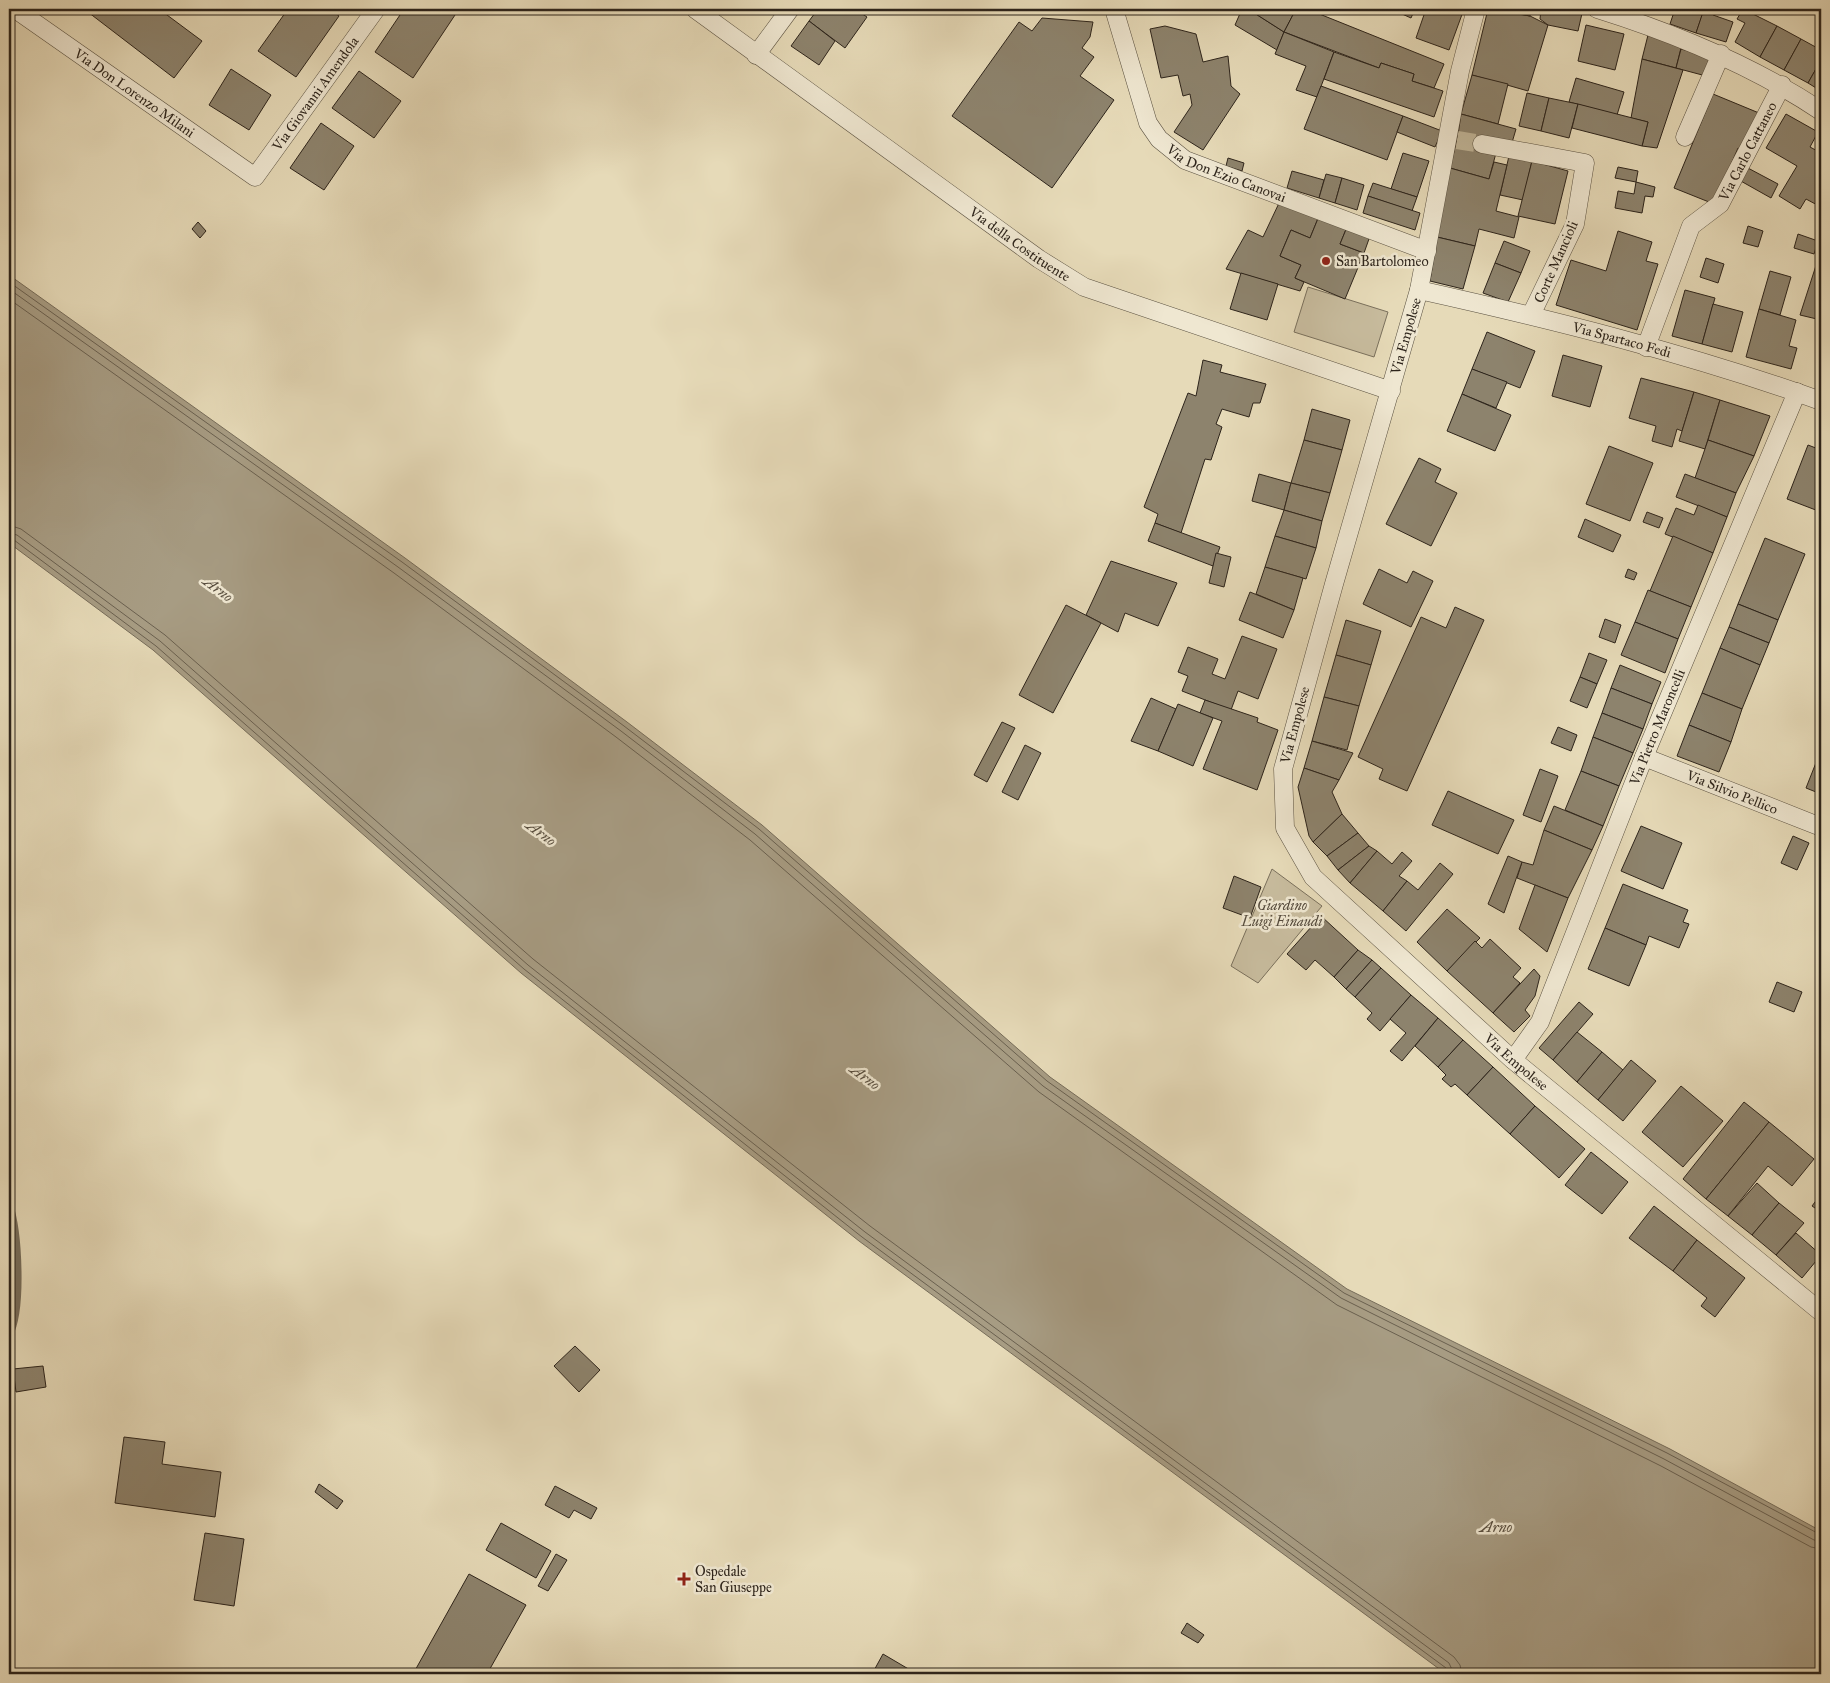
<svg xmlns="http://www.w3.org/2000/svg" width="1830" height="1683" font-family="'IM FELL Great Primer',serif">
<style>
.green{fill:#c7bb9d;stroke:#7a705c}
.water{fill:#a79c83;stroke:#766c59}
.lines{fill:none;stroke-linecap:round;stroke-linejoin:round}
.shore{stroke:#6a604f;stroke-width:1}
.stream{stroke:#766c59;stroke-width:7}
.building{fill:#8d836d;stroke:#2d241b}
.minor-tunnel{stroke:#c1b699;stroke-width:18;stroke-dasharray:18 9;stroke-linecap:butt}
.minor-casing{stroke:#5b5242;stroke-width:19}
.minor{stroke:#efe7d1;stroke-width:18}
.poi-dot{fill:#8f2418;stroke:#efe7d1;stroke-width:2}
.labels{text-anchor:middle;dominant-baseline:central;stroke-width:5;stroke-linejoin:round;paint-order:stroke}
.street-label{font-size:14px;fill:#2d241b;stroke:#efe7d1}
.poi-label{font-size:14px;fill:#2d241b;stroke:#efe7d1;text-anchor:start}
.park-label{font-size:14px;font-style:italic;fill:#544a3c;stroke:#efe7d1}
.water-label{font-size:15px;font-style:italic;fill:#584e3f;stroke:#efe7d1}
</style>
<rect width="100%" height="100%" fill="#e6dab8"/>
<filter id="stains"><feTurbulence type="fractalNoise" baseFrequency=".004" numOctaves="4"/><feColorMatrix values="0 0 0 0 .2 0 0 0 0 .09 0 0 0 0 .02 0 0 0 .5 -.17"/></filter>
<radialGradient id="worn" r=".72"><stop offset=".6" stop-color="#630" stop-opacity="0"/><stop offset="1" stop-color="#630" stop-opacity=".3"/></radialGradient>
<!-- green -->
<g class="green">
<polygon points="1308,287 1388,312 1374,357 1294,332"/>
<polygon points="1272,869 1322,906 1258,983 1231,966"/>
</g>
<!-- water -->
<polygon class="water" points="9,275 405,558 627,722 762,825 1050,1077 1347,1289 1670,1449 1821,1531 1821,1674 1446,1674 859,1241 521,973 153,650 9,543"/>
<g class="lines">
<!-- shore -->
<g class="shore">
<polyline points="9,282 402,562 624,726 759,829 1047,1081 1344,1293 1667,1453 1821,1535"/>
<polyline points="9,289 398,567 621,731 755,834 1043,1086 1341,1298 1664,1459 1814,1540 1821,1541"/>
<polyline points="9,299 394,573 616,737 750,840 1039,1092 1337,1305 1661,1466 1811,1547 1821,1549"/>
<polyline points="9,525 21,529 165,635 533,959 870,1226 1454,1657 1460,1665 1462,1674"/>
<polyline points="9,533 17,535 160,641 528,965 865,1232 1449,1663 1454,1674"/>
<polyline points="9,539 14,540 156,646 524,969 862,1237 1446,1668 1448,1674"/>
</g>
<!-- stream -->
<path class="stream" d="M 9,1203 C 19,1232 23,1310 9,1336"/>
</g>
<!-- building -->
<g class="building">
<polygon points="84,9 159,9 202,41 174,78"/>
<polygon points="288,9 329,9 339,16 296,77 258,51"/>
<polygon points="404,9 459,9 413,78 375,52"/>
<polygon points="818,9 855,9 867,17 845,48 809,21"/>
<polygon points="1242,9 1248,9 1284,32 1277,50 1235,25"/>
<polygon points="1248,9 1296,9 1284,32"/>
<polygon points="1296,9 1307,9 1444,64 1434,88 1412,81 1414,74 1381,63 1379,68 1284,32"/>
<polygon points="1391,9 1415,9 1411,18"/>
<polygon points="1426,9 1464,9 1449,50 1416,38"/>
<polygon points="1488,9 1530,16 1548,25 1528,91 1472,75"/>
<polygon points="1495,9 1531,9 1530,16"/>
<polygon points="1541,9 1583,9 1578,31 1548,25 1540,19"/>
<polygon points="1675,9 1693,9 1703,13 1696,33 1670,24"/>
<polygon points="1704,9 1715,9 1713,15 1733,22 1726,42 1696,33"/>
<polygon points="1743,9 1777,26 1760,57 1735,42 1745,23 1737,19"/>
<polygon points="1042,18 1093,22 1090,37 1082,48 1094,57 1080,76 1114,100 1052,188 952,116 1019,22 1032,31"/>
<polygon points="809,21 835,41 819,65 791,46"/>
<polygon points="1586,25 1624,34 1615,70 1578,61"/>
<polygon points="1165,26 1196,34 1203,62 1228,56 1231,86 1240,94 1203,150 1174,132 1192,105 1190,94 1183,96 1178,75 1161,78 1150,29"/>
<polygon points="1777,26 1801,39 1784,70 1760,57"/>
<polygon points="1284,32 1334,52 1317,97 1296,90 1306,66 1275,54"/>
<polygon points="1648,35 1682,44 1676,68 1642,59"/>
<polygon points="1801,39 1821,50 1821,60 1808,83 1784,70"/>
<polygon points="1681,49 1711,57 1706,76 1676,68"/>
<polygon points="1334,52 1379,68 1381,63 1414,74 1412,81 1443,91 1434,117 1324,79"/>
<polygon points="1642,59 1683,70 1657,148 1642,146 1648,122 1631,118"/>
<polygon points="1821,60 1821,91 1808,83"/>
<polygon points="231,69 271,95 249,130 209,105"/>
<polygon points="359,71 401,101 374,138 332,108"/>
<polygon points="1472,75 1508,84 1498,124 1461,114"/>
<polygon points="1576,78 1624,92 1617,115 1569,102"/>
<polygon points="1321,86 1403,116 1387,160 1304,129"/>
<polygon points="1527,93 1549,98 1541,131 1519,126"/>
<polygon points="1713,94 1759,113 1743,151 1738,148 1714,204 1674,188"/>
<polygon points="1549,98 1578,104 1569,138 1541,131"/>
<polygon points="1578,104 1648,122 1642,146 1572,128"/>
<polygon points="1461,114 1516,129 1511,146 1458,135"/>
<polygon points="1786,114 1818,132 1810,147 1821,153 1821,207 1806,199 1800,209 1779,196 1797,166 1766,148"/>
<polygon points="1403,116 1442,131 1435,147 1397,132"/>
<polygon points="321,123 354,146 324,190 290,168"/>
<polygon points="1458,135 1483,141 1496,153 1489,179 1450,168"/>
<polygon points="1403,153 1429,161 1417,197 1391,189"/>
<polygon points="1509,156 1532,161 1523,200 1500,195"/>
<polygon points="1228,158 1244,163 1242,171 1226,166"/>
<polygon points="1532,161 1568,171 1555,224 1518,216"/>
<polygon points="1494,162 1507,165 1496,211 1519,217 1514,238 1479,229 1475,246 1437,237 1450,168 1489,179"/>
<polygon points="1618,167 1638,171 1636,182 1615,178"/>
<polygon points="1746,167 1778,184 1771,198 1739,180"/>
<polygon points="1292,171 1324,180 1319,198 1287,188"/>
<polygon points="1326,174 1342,178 1335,203 1319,198"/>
<polygon points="1342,178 1364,185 1357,210 1335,203"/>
<polygon points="1636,182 1655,187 1653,197 1645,196 1642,213 1615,208 1618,191 1634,194"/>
<polygon points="1373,183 1417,197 1412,211 1368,196"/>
<polygon points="1368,196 1420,213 1415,230 1363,213"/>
<polygon points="1280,201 1319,216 1310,238 1291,230 1280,256 1301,265 1295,278 1304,282 1300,291 1226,269 1248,230 1263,237"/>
<polygon points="1319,216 1347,227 1340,244 1364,253 1345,299 1295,278 1301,265 1280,256 1291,230 1310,238"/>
<polygon points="198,222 206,231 200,238 192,229"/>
<polygon points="1748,226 1763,231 1758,247 1743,243"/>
<polygon points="1347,227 1370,236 1364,253 1340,244"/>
<polygon points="1618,231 1652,242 1646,261 1658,264 1637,330 1556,305 1571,260 1606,271"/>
<polygon points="1798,234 1818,241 1814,254 1794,248"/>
<polygon points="1437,237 1475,246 1463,289 1430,281"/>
<polygon points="1504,241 1530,251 1521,273 1495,263"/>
<polygon points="1821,250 1821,320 1800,315"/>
<polygon points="1706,258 1724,264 1718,283 1700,277"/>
<polygon points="1495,263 1521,273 1508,302 1483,293"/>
<polygon points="1770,271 1791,277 1780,315 1759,309"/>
<polygon points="1241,273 1278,284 1267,320 1230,309"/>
<polygon points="1685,290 1715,298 1702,344 1672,336"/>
<polygon points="1713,304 1743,312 1732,352 1702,344"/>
<polygon points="1759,309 1796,320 1789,346 1797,348 1791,369 1746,357"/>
<polygon points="1487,332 1535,351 1520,388 1472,369"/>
<polygon points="1563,355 1602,366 1590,407 1552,396"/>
<polygon points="1203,360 1222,365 1220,372 1266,384 1260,403 1253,403 1249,417 1222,409 1216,424 1222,427 1211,460 1205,459 1181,533 1155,523 1158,514 1144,507 1188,393 1196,396"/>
<polygon points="1472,369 1507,382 1496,408 1462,394"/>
<polygon points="1641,378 1694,392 1682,431 1677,429 1672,447 1652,441 1656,426 1629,418"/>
<polygon points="1694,392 1720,400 1705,449 1679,441"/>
<polygon points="1462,394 1511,415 1495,451 1447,431"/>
<polygon points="1720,400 1770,416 1754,456 1708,440"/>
<polygon points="1312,409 1350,420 1342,450 1304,440"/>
<polygon points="1304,440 1342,450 1330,493 1291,483"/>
<polygon points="1708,440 1754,456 1736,493 1695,478"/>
<polygon points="1808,445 1821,450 1821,512 1787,499"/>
<polygon points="1609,446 1653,463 1630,521 1586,504"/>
<polygon points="1419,458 1441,469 1435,482 1457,493 1431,546 1386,524"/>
<polygon points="1259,474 1291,483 1284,510 1252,501"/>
<polygon points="1685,474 1736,493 1727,517 1676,497"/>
<polygon points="1291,483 1330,493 1322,521 1284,510"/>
<polygon points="1698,505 1727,517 1713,553 1665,534 1676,508 1694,515"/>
<polygon points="1284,510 1322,521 1316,548 1275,536"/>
<polygon points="1647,512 1663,518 1659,528 1643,522"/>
<polygon points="1585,519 1621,535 1613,552 1578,537"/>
<polygon points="1155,523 1220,547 1213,566 1148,541"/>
<polygon points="1275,536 1316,548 1306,579 1265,567"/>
<polygon points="1673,536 1713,553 1691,607 1650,591"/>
<polygon points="1765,538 1805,554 1778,620 1738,604"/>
<polygon points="1216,553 1231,557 1224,587 1209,583"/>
<polygon points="1111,561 1177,583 1158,626 1125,613 1118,632 1086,615"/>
<polygon points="1265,567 1303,578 1294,610 1256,594"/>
<polygon points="1379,569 1407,583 1413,571 1433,581 1411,627 1363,604"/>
<polygon points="1628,569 1637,573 1634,580 1625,577"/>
<polygon points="1648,590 1691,607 1678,639 1635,622"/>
<polygon points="1250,592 1294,610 1283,638 1239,620"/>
<polygon points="1738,604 1778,620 1769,643 1729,627"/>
<polygon points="1066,605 1101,623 1053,713 1019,695"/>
<polygon points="1455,607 1484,620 1407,791 1379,779 1383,769 1358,757 1421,617 1446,628"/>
<polygon points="1605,619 1621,625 1615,643 1599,637"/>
<polygon points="1346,620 1381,631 1371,665 1336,655"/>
<polygon points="1635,622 1678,639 1665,673 1621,655"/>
<polygon points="1729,627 1769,643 1760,665 1720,648"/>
<polygon points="1242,636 1277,649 1258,699 1238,691 1231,710 1182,691 1188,676 1178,672 1188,647 1218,659 1212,674 1225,679"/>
<polygon points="1720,648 1760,665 1742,709 1702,693"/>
<polygon points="1589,653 1607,660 1597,684 1580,677"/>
<polygon points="1336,655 1371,665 1359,706 1324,697"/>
<polygon points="1620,665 1661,682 1652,704 1611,688"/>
<polygon points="1580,677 1597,684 1587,708 1570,701"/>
<polygon points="1611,688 1652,704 1643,729 1602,713"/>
<polygon points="1702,693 1742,709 1731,742 1689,725"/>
<polygon points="1324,697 1359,706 1347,750 1312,741"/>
<polygon points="1151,698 1176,709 1158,751 1131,741"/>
<polygon points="1205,700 1258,718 1257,722 1278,730 1257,790 1203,769 1222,721 1200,713"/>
<polygon points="1178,704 1213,718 1193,766 1158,751"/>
<polygon points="1602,713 1643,729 1633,753 1593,737"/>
<polygon points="1002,722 1015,728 987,782 974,775"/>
<polygon points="1689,725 1731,742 1719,772 1677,756"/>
<polygon points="1558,727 1577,735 1571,751 1551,743"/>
<polygon points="1593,737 1633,753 1619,786 1581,771"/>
<polygon points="1312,741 1353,753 1339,780 1304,768"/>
<polygon points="1025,745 1041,753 1018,800 1002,792"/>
<polygon points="1821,750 1821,794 1806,788"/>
<polygon points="1304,768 1339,780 1332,792 1342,814 1313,842 1309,836 1298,787"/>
<polygon points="1540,769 1558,776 1541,822 1523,815"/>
<polygon points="1581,771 1619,786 1603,826 1565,810"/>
<polygon points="1448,791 1514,820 1498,854 1432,825"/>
<polygon points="1554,806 1603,826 1592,850 1544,830"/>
<polygon points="1342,814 1358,833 1327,856 1313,842"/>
<polygon points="1641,826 1682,843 1663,889 1621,871"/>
<polygon points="1544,830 1592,850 1568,898 1517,878 1522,862 1533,865"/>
<polygon points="1358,833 1369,846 1338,870 1327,856"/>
<polygon points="1793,836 1809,843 1797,870 1781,863"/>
<polygon points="1369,846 1377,851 1350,883 1338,870"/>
<polygon points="1377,851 1392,864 1402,852 1412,861 1399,876 1407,881 1383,911 1350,883"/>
<polygon points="1508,856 1522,862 1504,913 1488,904"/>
<polygon points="1440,863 1453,874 1406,931 1383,911 1407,881 1418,890"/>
<polygon points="1234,876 1261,887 1250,918 1223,908"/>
<polygon points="1623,884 1688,910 1683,922 1689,924 1679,948 1649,936 1646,945 1605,928"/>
<polygon points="1535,885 1568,898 1547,952 1519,929"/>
<polygon points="1447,909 1480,938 1447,971 1417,942"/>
<polygon points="1321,916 1358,950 1334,977 1315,960 1306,970 1287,954"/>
<polygon points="1605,928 1646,945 1629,986 1588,969"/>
<polygon points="1490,939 1521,968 1513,977 1520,983 1493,1013 1447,971 1475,941 1482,948"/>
<polygon points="1358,950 1372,960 1346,989 1334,977"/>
<polygon points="1372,960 1381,968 1355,997 1346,989"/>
<polygon points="1381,968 1411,995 1380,1031 1367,1019 1372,1013 1355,997"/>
<polygon points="1534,969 1540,976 1535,996 1525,1010 1530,1016 1514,1032 1493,1013"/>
<polygon points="1777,982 1802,992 1794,1012 1769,1002"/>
<polygon points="1411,995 1438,1018 1402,1061 1390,1051 1406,1033 1390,1019"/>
<polygon points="1579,1002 1593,1014 1553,1060 1539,1048"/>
<polygon points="1438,1018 1463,1040 1438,1067 1415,1046"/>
<polygon points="1577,1032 1602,1052 1577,1082 1553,1060"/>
<polygon points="1463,1040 1493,1067 1467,1095 1455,1084 1451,1087 1442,1079 1446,1075 1438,1067"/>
<polygon points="1602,1052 1623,1070 1598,1100 1577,1082"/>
<polygon points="1631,1060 1656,1081 1623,1121 1598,1100"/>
<polygon points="1493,1067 1535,1106 1510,1134 1467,1095"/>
<polygon points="1681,1086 1723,1121 1683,1167 1642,1132"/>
<polygon points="1744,1102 1769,1122 1706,1199 1683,1179"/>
<polygon points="1535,1106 1585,1149 1559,1178 1510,1134"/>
<polygon points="1769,1122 1814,1159 1792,1186 1768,1166 1728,1216 1706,1199"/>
<polygon points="1591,1152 1628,1182 1602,1214 1565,1185"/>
<polygon points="1757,1183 1779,1203 1752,1235 1728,1216"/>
<polygon points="1821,1194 1821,1212 1812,1206"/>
<polygon points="1779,1203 1804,1223 1776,1255 1752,1235"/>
<polygon points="1654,1206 1697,1240 1673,1271 1629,1238"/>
<polygon points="1796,1233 1821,1255 1802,1278 1776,1255"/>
<polygon points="1697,1240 1745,1278 1715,1317 1701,1306 1707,1298 1673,1271"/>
<polygon points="575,1346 600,1370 579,1392 554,1366"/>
<polygon points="43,1366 46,1387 16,1392 13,1369"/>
<polygon points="124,1437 165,1442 162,1464 221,1472 215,1517 115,1503"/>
<polygon points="319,1484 343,1501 337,1509 315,1492"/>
<polygon points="555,1486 597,1508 591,1519 574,1510 569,1518 545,1505"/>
<polygon points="501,1523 551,1551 536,1578 486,1550"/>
<polygon points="205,1533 244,1539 234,1606 194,1600"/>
<polygon points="556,1554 567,1560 548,1591 538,1586"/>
<polygon points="469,1574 526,1605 487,1674 413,1674"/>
<polygon points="1187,1623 1204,1635 1198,1643 1181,1633"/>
<polygon points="883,1654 917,1674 872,1674"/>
</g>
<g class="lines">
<!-- minor-tunnel -->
<polyline class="minor-tunnel" points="1457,140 1482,144"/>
<!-- minor casing -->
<g class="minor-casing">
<g id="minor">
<path id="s1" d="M 15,9 L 255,177 L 376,9"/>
<path id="s2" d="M 695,9 L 1039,259 L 1084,287 L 1391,391"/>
<path id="s3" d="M 1114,9 L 1148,123 L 1159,139 L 1185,160 L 1427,251"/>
<path id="s4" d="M 1476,9 L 1460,71 L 1419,290 L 1334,584 L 1283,769 L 1285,828 L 1313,877 L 1513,1060 L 1821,1312"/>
<path d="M 1597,9 C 1677,34 1752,65 1821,111"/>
<polyline points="756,55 790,9"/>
<polyline points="1685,137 1721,54"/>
<polyline points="1482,144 1585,163 1575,224 1531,315"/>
<path id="s5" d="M 1419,290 C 1554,320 1690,354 1821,401"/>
<path id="s6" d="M 1646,347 L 1691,226 L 1720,204 L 1782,85"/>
<path id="s7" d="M 1644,757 L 1821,827"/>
<path id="s8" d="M 1513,1060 L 1540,1022 L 1644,757 L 1797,392"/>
</g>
</g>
<!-- minor -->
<use href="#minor" class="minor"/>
</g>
<!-- markers -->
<g class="poi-dot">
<circle cx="1326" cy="261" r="5"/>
<path d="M681.5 1571.5h5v5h5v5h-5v5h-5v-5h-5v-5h5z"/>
</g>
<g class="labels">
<!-- street labels -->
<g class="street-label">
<text stroke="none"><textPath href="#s1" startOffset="146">Via Don Lorenzo Milani</textPath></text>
<text stroke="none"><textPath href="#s1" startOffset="396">Via Giovanni Amendola</textPath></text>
<text stroke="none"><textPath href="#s6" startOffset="225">Via Carlo Cattaneo</textPath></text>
<text stroke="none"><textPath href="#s3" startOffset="215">Via Don Ezio Canovai</textPath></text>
<text stroke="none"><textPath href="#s2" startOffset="401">Via della Costituente</textPath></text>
<text transform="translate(1556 262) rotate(-66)">Corte Mancioli</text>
<text transform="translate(1406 336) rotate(-74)">Via Empolese</text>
<text stroke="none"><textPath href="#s5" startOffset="209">Via Spartaco Fedi</textPath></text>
<text transform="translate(1295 725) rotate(-75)">Via Empolese</text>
<text stroke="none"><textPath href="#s8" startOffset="364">Via Pietro Maroncelli</textPath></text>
<text stroke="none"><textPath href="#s7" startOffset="95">Via Silvio Pellico</textPath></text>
<text stroke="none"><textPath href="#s4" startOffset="1175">Via Empolese</textPath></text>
</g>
<!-- poi labels -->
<g class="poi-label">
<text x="1336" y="261">San Bartolomeo</text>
<text x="695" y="1571">Ospedale<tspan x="695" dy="16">San Giuseppe</tspan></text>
</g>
<!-- park labels -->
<g class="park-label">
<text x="1282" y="905">Giardino<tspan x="1282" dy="16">Luigi Einaudi</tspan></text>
</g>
<!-- water labels -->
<g class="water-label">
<text transform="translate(218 589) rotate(37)">Arno</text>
<text transform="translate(541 833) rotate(37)">Arno</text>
<text transform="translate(865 1077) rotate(37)">Arno</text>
<text x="1496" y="1527">Arno</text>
</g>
</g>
<!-- margin -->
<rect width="1830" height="1683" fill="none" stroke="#e6dab8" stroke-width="30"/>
<rect x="10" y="10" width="1810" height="1663" fill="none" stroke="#2d241b" stroke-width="2.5"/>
<rect x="15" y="15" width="1800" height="1653" fill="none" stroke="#2d241b"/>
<rect width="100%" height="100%" filter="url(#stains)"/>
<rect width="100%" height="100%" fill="url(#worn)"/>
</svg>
